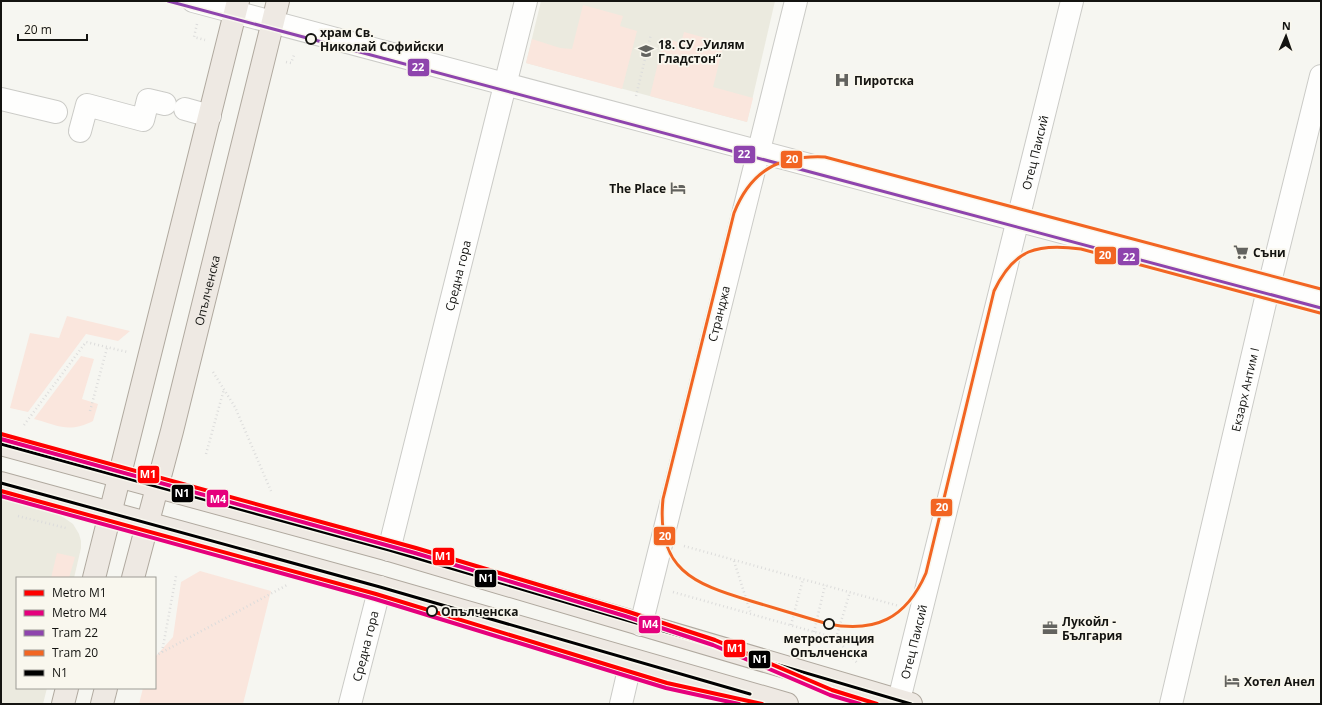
<svg xmlns="http://www.w3.org/2000/svg" width="1322" height="705" font-family="'Open Sans',sans-serif">
<style>
.built{fill:#ebeadf}
.green{fill:#fae6dd}
.lines{fill:none;stroke-linecap:round;stroke-linejoin:round}
.minor-casing{stroke:#cbcbc7;stroke-width:24}
.major-casing{stroke:#b0a99f;stroke-width:24}
.path{stroke:#dcdcdb;stroke-width:2.5;stroke-dasharray:1 3;stroke-linecap:butt}
.minor{stroke:#fefefd;stroke-width:22}
.major{stroke:#eee9e3;stroke-width:22}
.bus-1-casing{stroke:#f9f7ee;stroke-width:6}
.bus-1{stroke:#000;stroke-width:3}
.tram-1-casing{stroke:#f9f7ee;stroke-width:6}
.tram-2-casing{stroke:#f9f7ee;stroke-width:6}
.tram-1{stroke:#8e44ad;stroke-width:3}
.tram-2{stroke:#f26522;stroke-width:3}
.metro-1-casing{stroke:#f9f7ee;stroke-width:7}
.metro-2-casing{stroke:#f9f7ee;stroke-width:7}
.metro-1{stroke:#f00;stroke-width:4}
.metro-2{stroke:#e5007d;stroke-width:4}
.stop-dot{fill:#f9f7ee;stroke:#141411;stroke-width:2}
.labels{text-anchor:middle;dominant-baseline:central;stroke-width:3.5;stroke-linejoin:round;paint-order:stroke}
.stop-label{font-size:12px;font-weight:bold;fill:#141411;stroke:#f9f7ee;text-anchor:start}
.poi-label{font-size:12px;font-weight:bold;fill:#141411;stroke:#f9f7ee;text-anchor:start}
.street-label{font-size:12px;fill:#141411;stroke:#f9f7ee}
.line-badge{stroke:#f9f7ee;stroke-width:1.5}
.badge-label{font-size:11px;text-anchor:middle;font-weight:bold;fill:#fff}
</style>
<rect width="100%" height="100%" fill="#f6f6f1"/>
<!-- built -->
<g class="built">
<polygon points="541,1 775,1 747,122 526,63"/>
<polygon points="1,499 60,515 73,524 79,534 81,541 81,548 74,578 17,578 17,688 47,688 43,704 1,704"/>
</g>
<!-- green -->
<g class="green">
<polygon points="583,5 623,16 620,26 637,31 622,89 526,63 532,39 560,48 572,49"/>
<polygon points="684,32 724,43 713,87 753,98 747,122 650,96 664,38 681,43"/>
<polygon points="67,316 130,331 118,341 86,334 28,412 10,408 30,333 59,338"/>
<path d="M 81,356 L 94,359 L 82,399 L 98,404 L 93,421 C 69,433 59,426 34,419 Z"/>
<polygon points="57,553 75,557 69,578 51,578"/>
<polygon points="200,571 271,591 243,704 139,704 143,688 155,688 155,657 173,637 181,582"/>
</g>
<g class="lines">
<!-- minor casing -->
<g class="minor-casing">
<g id="minor">
<polyline points="193,1 1321,301"/>
<polyline points="1,99 56,112"/>
<polyline points="185,109 210,116"/>
<polyline points="80,131 87,105 143,120 148,100 165,104"/>
<path id="s1" d="M 389,550 L 526,1"/>
<path id="s2" d="M 641,625 L 796,1"/>
<path id="s3" d="M 899,700 L 1072,1"/>
<path id="s4" d="M 350,704 L 380,587"/>
<polyline points="621,704 631,661"/>
<path id="s5" d="M 1171,704 L 1267,294 L 1321,76"/>
</g>
</g>
<!-- major casing -->
<g class="major-casing">
<g id="major">
<polyline points="1,444 389,550 911,704"/>
<polyline points="1,483 380,587 787,704"/>
<polyline points="94,578 238,1"/>
<path id="s6" d="M 133,578 L 172,431 L 278,1"/>
<polyline points="63,704 67,688"/>
<polyline points="102,704 106,688"/>
</g>
</g>
<!-- path -->
<g class="path">
<polyline points="197,24 194,37 205,40"/>
<polyline points="286,62 291,63 294,55"/>
<polyline points="636,96 651,34"/>
<polyline points="213,372 235,407 271,491"/>
<polyline points="90,411 107,348"/>
<polyline points="24,425 86,342 127,352"/>
<polyline points="206,454 224,389"/>
<polyline points="18,516 66,528"/>
<polyline points="684,546 899,606"/>
<polyline points="734,561 751,614"/>
<polyline points="673,592 836,638 858,664"/>
<polyline points="791,625 803,579"/>
<polyline points="814,632 825,585"/>
<polyline points="836,638 850,592"/>
<polyline points="162,652 176,576"/>
<polyline points="155,656 287,585"/>
</g>
<!-- minor -->
<use href="#minor" class="minor"/>
<!-- major -->
<use href="#major" class="major"/>
<!-- bus-1 casing -->
<g class="bus-1-casing">
<g id="bus-1">
<polyline points="1,444 389,550 911,704"/>
<polyline points="1,483 380,587 750,694"/>
</g>
</g>
<!-- bus-1 -->
<use href="#bus-1" class="bus-1"/>
<!-- tram-1 casing -->
<g class="tram-1-casing">
<polyline id="tram-1" points="168,1 1321,308"/>
</g>
<!-- tram-2 casing -->
<g class="tram-2-casing">
<path id="tram-2" d="M 1320,313 L 1081,249 C 1037,243 1014,249 994,291 L 926,573 C 906,619 875,633 828,624 C 802,616 777,609 751,601 C 693,584 656,569 663,499 L 734,213 C 751,170 780,155 825,157 L 1321,289"/>
</g>
<!-- tram-1 -->
<use href="#tram-1" class="tram-1"/>
<!-- tram-2 -->
<use href="#tram-2" class="tram-2"/>
<!-- metro-1 casing -->
<g class="metro-1-casing">
<g id="metro-1">
<polyline points="1,434 416,548 626,611 715,640 832,690 877,704"/>
<polyline points="1,491 376,594 667,683 762,704"/>
</g>
</g>
<!-- metro-2 casing -->
<g class="metro-2-casing">
<g id="metro-2">
<polyline points="1,439 415,553 625,616 713,645 830,695 860,704"/>
<polyline points="1,496 375,599 666,688 739,704"/>
</g>
</g>
<!-- metro-1 -->
<use href="#metro-1" class="metro-1"/>
<!-- metro-2 -->
<use href="#metro-2" class="metro-2"/>
</g>
<!-- icons -->
<defs>
<g id="school-bare" transform="scale(1.2)"><path d="M0-5L7-2L0 1L-7-2ZM-4 1L0 2.5L4 1V4Q0 6-4 4Z" fill="#63635f" stroke="#f9f7ee" stroke-width="2.5" paint-order="stroke"/></g>
<g id="hospital-bare" transform="scale(1.2)"><path d="M-5-5h3v3.5h4V-5h3V5h-3V1.5h-4V5h-3Z" fill="#63635f" stroke="#f9f7ee" stroke-width="2.5" paint-order="stroke"/></g>
<g id="hotel-bare" transform="scale(1.2)"><path d="M-6-4.5h1.5V1H6V5H4.5V3h-9V5H-6ZM-4 0a1.8 1.8 0 1 1 3.6 0ZM.5 0V-2.5h3Q6-2.5 6 0Z" fill="#63635f" stroke="#f9f7ee" stroke-width="2.5" paint-order="stroke"/></g>
<g id="supermarket-bare" transform="scale(1.2)"><path d="M-6-5.5h2.5l.6 2H6L4.5 2H-2.5L-4.4-4H-6ZM-1.5 3.2a1.3 1.3 0 1 0 .1 0ZM3 3.2a1.3 1.3 0 1 0 .1 0Z" fill="#63635f" stroke="#f9f7ee" stroke-width="2.5" paint-order="stroke"/></g>
<g id="office-bare" transform="scale(1.2)"><path d="M-6-3h4V-5.5h4V-3h4V5H-6ZM-1-4.5V-3h2v-1.5ZM-6 0V1H6V0Z" fill="#63635f" stroke="#f9f7ee" stroke-width="2.5" paint-order="stroke"/></g>
</defs>
<g fill-rule="evenodd">
<use href="#school-bare" x="646" y="51"/>
<use href="#hospital-bare" x="842" y="80"/>
<use href="#hotel-bare" x="678" y="188"/>
<use href="#supermarket-bare" x="1241" y="252"/>
<use href="#office-bare" x="1050" y="628"/>
<use href="#hotel-bare" x="1232" y="681"/>
</g>
<!-- markers -->
<g class="stop-dot">
<circle cx="311" cy="39" r="5"/>
<circle cx="432" cy="611" r="5"/>
<circle cx="829" cy="624" r="5"/>
</g>
<g class="labels">
<!-- stop labels -->
<g class="stop-label">
<text x="320" y="32">храм Св.<tspan x="320" dy="14">Николай Софийски</tspan></text>
<text x="441" y="611">Опълченска</text>
<text x="829" y="638" text-anchor="middle">метростанция<tspan x="829" dy="14">Опълченска</tspan></text>
</g>
<!-- poi labels -->
<g class="poi-label">
<text x="658" y="44">18. СУ „Уилям<tspan x="658" dy="14">Гладстон“</tspan></text>
<text x="854" y="80">Пиротска</text>
<text x="666" y="188" text-anchor="end">The Place</text>
<text x="1253" y="252">Съни</text>
<text x="1062" y="621">Лукойл -<tspan x="1062" dy="14">България</tspan></text>
<text x="1244" y="681">Хотел Анел</text>
</g>
<!-- street labels -->
<g class="street-label">
<text stroke="none"><textPath href="#s3" startOffset="564">Отец Паисий</textPath></text>
<text stroke="none"><textPath href="#s1" startOffset="283">Средна гора</textPath></text>
<text stroke="none"><textPath href="#s6" startOffset="297">Опълченска</textPath></text>
<text stroke="none"><textPath href="#s2" startOffset="321">Странджа</textPath></text>
<text stroke="none"><textPath href="#s5" startOffset="323">Екзарх Антим I</textPath></text>
<text stroke="none"><textPath href="#s3" startOffset="60">Отец Паисий</textPath></text>
<text stroke="none"><textPath href="#s4" startOffset="60">Средна гора</textPath></text>
</g>
</g>
<g class="line-badge">
<rect x="407" y="58" width="23" height="19" rx="4" fill="#8e44ad"/>
<rect x="733" y="145" width="23" height="19" rx="4" fill="#8e44ad"/>
<rect x="780" y="150" width="23" height="19" rx="4" fill="#f26522"/>
<rect x="1094" y="246" width="23" height="19" rx="4" fill="#f26522"/>
<rect x="1117" y="247" width="23" height="19" rx="4" fill="#8e44ad"/>
<rect x="137" y="465" width="23" height="19" rx="4" fill="#f00"/>
<rect x="171" y="484" width="23" height="19" rx="4" fill="#000"/>
<rect x="206" y="489" width="23" height="19" rx="4" fill="#e5007d"/>
<rect x="930" y="498" width="23" height="19" rx="4" fill="#f26522"/>
<rect x="653" y="526" width="23" height="20" rx="4" fill="#f26522"/>
<rect x="432" y="547" width="23" height="19" rx="4" fill="#f00"/>
<rect x="474" y="569" width="23" height="19" rx="4" fill="#000"/>
<rect x="638" y="615" width="23" height="19" rx="4" fill="#e5007d"/>
<rect x="723" y="639" width="23" height="19" rx="4" fill="#f00"/>
<rect x="748" y="650" width="23" height="19" rx="4" fill="#000"/>
</g>
<g class="badge-label">
<text x="418" y="71">22</text>
<text x="744" y="158">22</text>
<text x="792" y="163">20</text>
<text x="1105" y="259">20</text>
<text x="1129" y="261">22</text>
<text x="148" y="478">M1</text>
<text x="182" y="497">N1</text>
<text x="218" y="503">M4</text>
<text x="942" y="511">20</text>
<text x="665" y="540">20</text>
<text x="443" y="560">M1</text>
<text x="486" y="582">N1</text>
<text x="650" y="628">M4</text>
<text x="735" y="652">M1</text>
<text x="760" y="663">N1</text>
</g>
<!-- border -->
<rect width="1322" height="705" fill="none" stroke="#141411" stroke-width="4"/>
<!-- legend -->
<rect x="16" y="577" width="140" height="112" fill="#f9f7ee" stroke="#9d9c96"/>
<rect x="24" y="590" width="20" height="6" fill="#ff0000" stroke="#9d9c96"/>
<text x="52" y="597" font-size="12" fill="#141411">Metro M1</text>
<rect x="24" y="610" width="20" height="6" fill="#e5007d" stroke="#9d9c96"/>
<text x="52" y="617" font-size="12" fill="#141411">Metro M4</text>
<rect x="24" y="630" width="20" height="6" fill="#8e44ad" stroke="#9d9c96"/>
<text x="52" y="637" font-size="12" fill="#141411">Tram 22</text>
<rect x="24" y="650" width="20" height="6" fill="#f26522" stroke="#9d9c96"/>
<text x="52" y="657" font-size="12" fill="#141411">Tram 20</text>
<rect x="24" y="670" width="20" height="6" fill="#000000" stroke="#9d9c96"/>
<text x="52" y="677" font-size="12" fill="#141411">N1</text>
<!-- north arrow -->
<g transform="translate(1286 36) rotate(2)" stroke="#f9f7ee" stroke-width="3" paint-order="stroke">
<path d="M0-3L7 15L0 10L-7 15Z" fill="#141411"/>
<text y="-6" font-size="11" font-weight="bold" text-anchor="middle" fill="#141411">N</text>
</g>
<!-- scale -->
<path d="M18 34v6h69v-6" fill="none" stroke="#141411" stroke-width="2"/>
<text x="24" y="34" font-size="12" fill="#141411" stroke="#f9f7ee" stroke-width="3" paint-order="stroke">20 m</text>
</svg>
